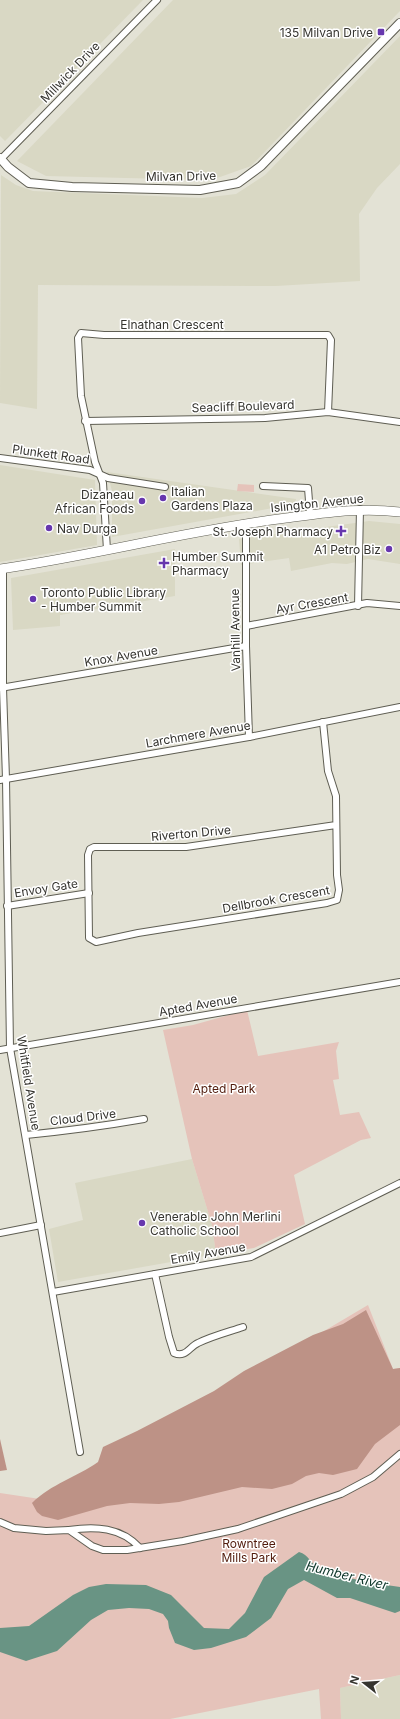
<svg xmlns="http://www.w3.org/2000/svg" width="400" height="1719" font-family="Inter,sans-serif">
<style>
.built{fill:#d9d8c4}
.green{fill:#e5c3ba}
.forest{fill:#bd9286}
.water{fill:#699484}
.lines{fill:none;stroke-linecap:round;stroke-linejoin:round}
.minor-casing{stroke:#5f5e53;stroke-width:8}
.tertiary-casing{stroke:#5f5e53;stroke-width:10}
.secondary-casing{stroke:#5f5e53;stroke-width:10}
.minor{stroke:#fff;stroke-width:6}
.tertiary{stroke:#fff;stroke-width:8}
.secondary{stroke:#fff;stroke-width:9}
.poi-dot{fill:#6737ae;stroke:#fff;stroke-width:1.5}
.labels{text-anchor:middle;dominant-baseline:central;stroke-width:3;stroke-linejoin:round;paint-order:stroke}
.poi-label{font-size:12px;fill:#35342f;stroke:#fff;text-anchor:start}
.street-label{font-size:12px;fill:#35342f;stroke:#fff}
.park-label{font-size:12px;fill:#511b0c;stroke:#fff}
.water-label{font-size:13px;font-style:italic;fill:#0f372b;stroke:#fff}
</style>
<rect width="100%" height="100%" fill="#e3e2d5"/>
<!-- built -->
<g class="built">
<polygon points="0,0 143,0 5,141 0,136"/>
<polygon points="173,0 400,0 400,11 251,166 220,177 207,180 46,176 17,161"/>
<polygon points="400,36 400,164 377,188 359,214 360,281 276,286 38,285 37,409 0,403 1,175 16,185 33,191 202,198 236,194 265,175"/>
<polygon points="0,465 95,480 97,545 0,562"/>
<polygon points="107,472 296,499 295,504 112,537 112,491"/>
<polygon points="369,521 400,524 400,564 368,559 347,564 332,563 291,571 289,558 241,565 239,539"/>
<polygon points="175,549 175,596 60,615 60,626 13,630 11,578"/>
<polygon points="192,1159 212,1225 216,1254 58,1282 49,1229 83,1220 75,1183"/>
<polygon points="400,1675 400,1719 341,1719 340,1688"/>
</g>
<!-- green -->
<g class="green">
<polygon points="238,484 254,485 254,492 237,491"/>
<polygon points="247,1010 258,1056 339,1042 336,1051 339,1079 333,1080 340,1115 359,1112 371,1138 361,1140 294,1175 305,1224 254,1248 216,1254 212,1225 192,1159 163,1030 193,1025"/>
<polygon points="368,1305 393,1369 400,1368 400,1675 340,1688 341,1719 321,1719 319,1689 170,1719 0,1719 0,1493 60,1502 162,1427"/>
</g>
<!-- forest -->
<g class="forest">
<path d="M 366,1310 L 393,1369 L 400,1368 L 400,1425 L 375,1444 L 357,1469 L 333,1475 L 319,1473 L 306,1476 L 292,1484 L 272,1489 L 242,1487 L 179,1502 L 159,1504 L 130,1503 L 107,1506 L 58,1520 L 42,1516 L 37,1512 L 32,1503 C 51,1484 77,1477 98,1462 L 103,1447 L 137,1431 L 214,1391 L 244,1371 L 313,1335 L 343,1324 Z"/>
<polygon points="0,1439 7,1470 0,1471"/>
</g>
<!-- water -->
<path class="water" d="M 299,1552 C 309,1555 310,1563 318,1567 C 343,1579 373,1583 400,1587 L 400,1611 L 395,1613 L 350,1598 L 337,1598 L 304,1580 L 288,1589 L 271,1618 L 246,1637 L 211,1648 L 194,1650 L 175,1643 L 169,1628 L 168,1621 L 163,1614 L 149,1609 L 129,1608 L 108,1610 L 91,1620 L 57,1651 L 26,1661 L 0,1652 L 0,1628 L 29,1626 L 73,1595 L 89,1587 L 106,1584 L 146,1585 L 171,1595 L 204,1628 L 229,1629 L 245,1613 L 264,1577 Z"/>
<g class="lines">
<!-- minor casing -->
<g class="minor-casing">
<g id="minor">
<polyline points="1,159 157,0"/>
<polyline points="85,421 265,418 328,412 400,422"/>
<polyline points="0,458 90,470 108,478 165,487"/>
<polyline points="263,486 308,488 310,514"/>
<polyline points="246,523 246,646 249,737"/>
<polyline points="107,550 103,483 95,462 81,396 78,338 81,333 104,335 328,335 331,340 328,412"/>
<polyline points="3,569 3,688 6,779 10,1048 80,1452"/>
<polyline points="358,606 360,509"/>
<polyline points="246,626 367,603 400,606"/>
<polyline points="0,688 246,646"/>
<polyline points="323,722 328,771 336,796 337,875 339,890 337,900 327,903 138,933 96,942 89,938 88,855 90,849 94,847 186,847 336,825"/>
<polyline points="0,780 249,737 400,707"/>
<polyline points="7,906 89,893"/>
<polyline points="0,1050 400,982"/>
<path d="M 26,1135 C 65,1131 104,1126 144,1119"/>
<polyline points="0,1233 41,1225"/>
<path d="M 155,1274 L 169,1337 L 174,1353 C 186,1358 189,1347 198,1343 C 212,1336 228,1332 243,1327"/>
<polyline points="53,1292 251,1257 400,1183"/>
<polyline points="0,1522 14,1528 46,1531 69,1530 92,1546 103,1550 127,1550 183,1541 238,1529 341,1494 373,1477 400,1454"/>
<path d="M 69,1530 C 95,1526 121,1527 140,1548"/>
</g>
</g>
<!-- tertiary casing -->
<g class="tertiary-casing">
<polyline id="tertiary" points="0,158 8,167 29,183 72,187 200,190 238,183 261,166 400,23"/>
</g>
<!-- secondary casing -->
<g class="secondary-casing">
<path id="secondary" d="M 0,569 C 96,555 190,530 286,518 C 325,513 360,507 400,512"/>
</g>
<!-- minor -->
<use href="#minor" class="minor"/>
<!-- tertiary -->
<use href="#tertiary" class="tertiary"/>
<!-- secondary -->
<use href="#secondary" class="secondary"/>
</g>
<!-- markers -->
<g class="poi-dot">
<rect x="377" y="28" width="8" height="8" rx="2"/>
<circle cx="163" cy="498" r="4"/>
<circle cx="142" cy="501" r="4"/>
<circle cx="49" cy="528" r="4"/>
<path d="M339 525h4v4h4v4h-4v4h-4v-4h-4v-4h4z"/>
<circle cx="389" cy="549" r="4"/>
<path d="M162 557h4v4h4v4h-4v4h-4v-4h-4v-4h4z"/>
<circle cx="33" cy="599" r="4"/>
<circle cx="142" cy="1223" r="4"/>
</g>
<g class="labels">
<!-- poi labels -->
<g class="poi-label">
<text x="373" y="32" text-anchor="end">135 Milvan Drive</text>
<text x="171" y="491">Italian<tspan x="171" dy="14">Gardens Plaza</tspan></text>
<text x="134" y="494" text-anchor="end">Dizaneau<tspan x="134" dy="14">African Foods</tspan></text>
<text x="57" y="528">Nav Durga</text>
<text x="333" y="531" text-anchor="end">St. Joseph Pharmacy</text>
<text x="381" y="549" text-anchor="end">A1 Petro Biz</text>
<text x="172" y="556">Humber Summit<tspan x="172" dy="14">Pharmacy</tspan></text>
<text x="41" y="592">Toronto Public Library<tspan x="41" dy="14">- Humber Summit</tspan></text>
<text x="150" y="1216">Venerable John Merlini<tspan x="150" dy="14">Catholic School</tspan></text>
</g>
<!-- street labels -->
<g class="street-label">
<text transform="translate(70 72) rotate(-46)">Millwick Drive</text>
<text transform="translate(181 176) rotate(-1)">Milvan Drive</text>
<text x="172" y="324">Elnathan Crescent</text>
<text transform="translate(243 406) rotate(-2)">Seacliff Boulevard</text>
<text transform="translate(51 454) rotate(8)">Plunkett Road</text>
<text transform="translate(317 503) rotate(-6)">Islington Avenue</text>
<text transform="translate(312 603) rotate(-10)">Ayr Crescent</text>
<text transform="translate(235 630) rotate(-91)">Vanhill Avenue</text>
<text transform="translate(121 656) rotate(-10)">Knox Avenue</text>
<text transform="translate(198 734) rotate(-10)">Larchmere Avenue</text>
<text transform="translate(191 833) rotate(-5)">Riverton Drive</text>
<text transform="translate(46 888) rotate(-9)">Envoy Gate</text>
<text transform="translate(276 899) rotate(-10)">Dellbrook Crescent</text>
<text transform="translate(198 1005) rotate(-10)">Apted Avenue</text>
<text transform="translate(29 1083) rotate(81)">Whitfield Avenue</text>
<text transform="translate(83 1117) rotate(-7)">Cloud Drive</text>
<text transform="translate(208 1253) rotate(-10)">Emily Avenue</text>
</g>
<!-- park labels -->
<g class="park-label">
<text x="224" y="1088">Apted Park</text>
<text x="249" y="1543">Rowntree<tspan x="249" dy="14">Mills Park</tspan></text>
</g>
<!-- water labels -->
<g class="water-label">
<text transform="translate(347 1575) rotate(14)">Humber River</text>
</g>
</g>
<!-- north arrow -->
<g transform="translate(364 1683) rotate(287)" stroke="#ffffff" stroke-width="3" paint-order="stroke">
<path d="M0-3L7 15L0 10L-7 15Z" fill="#35342f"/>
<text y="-6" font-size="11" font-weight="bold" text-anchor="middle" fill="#35342f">N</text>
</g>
</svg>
